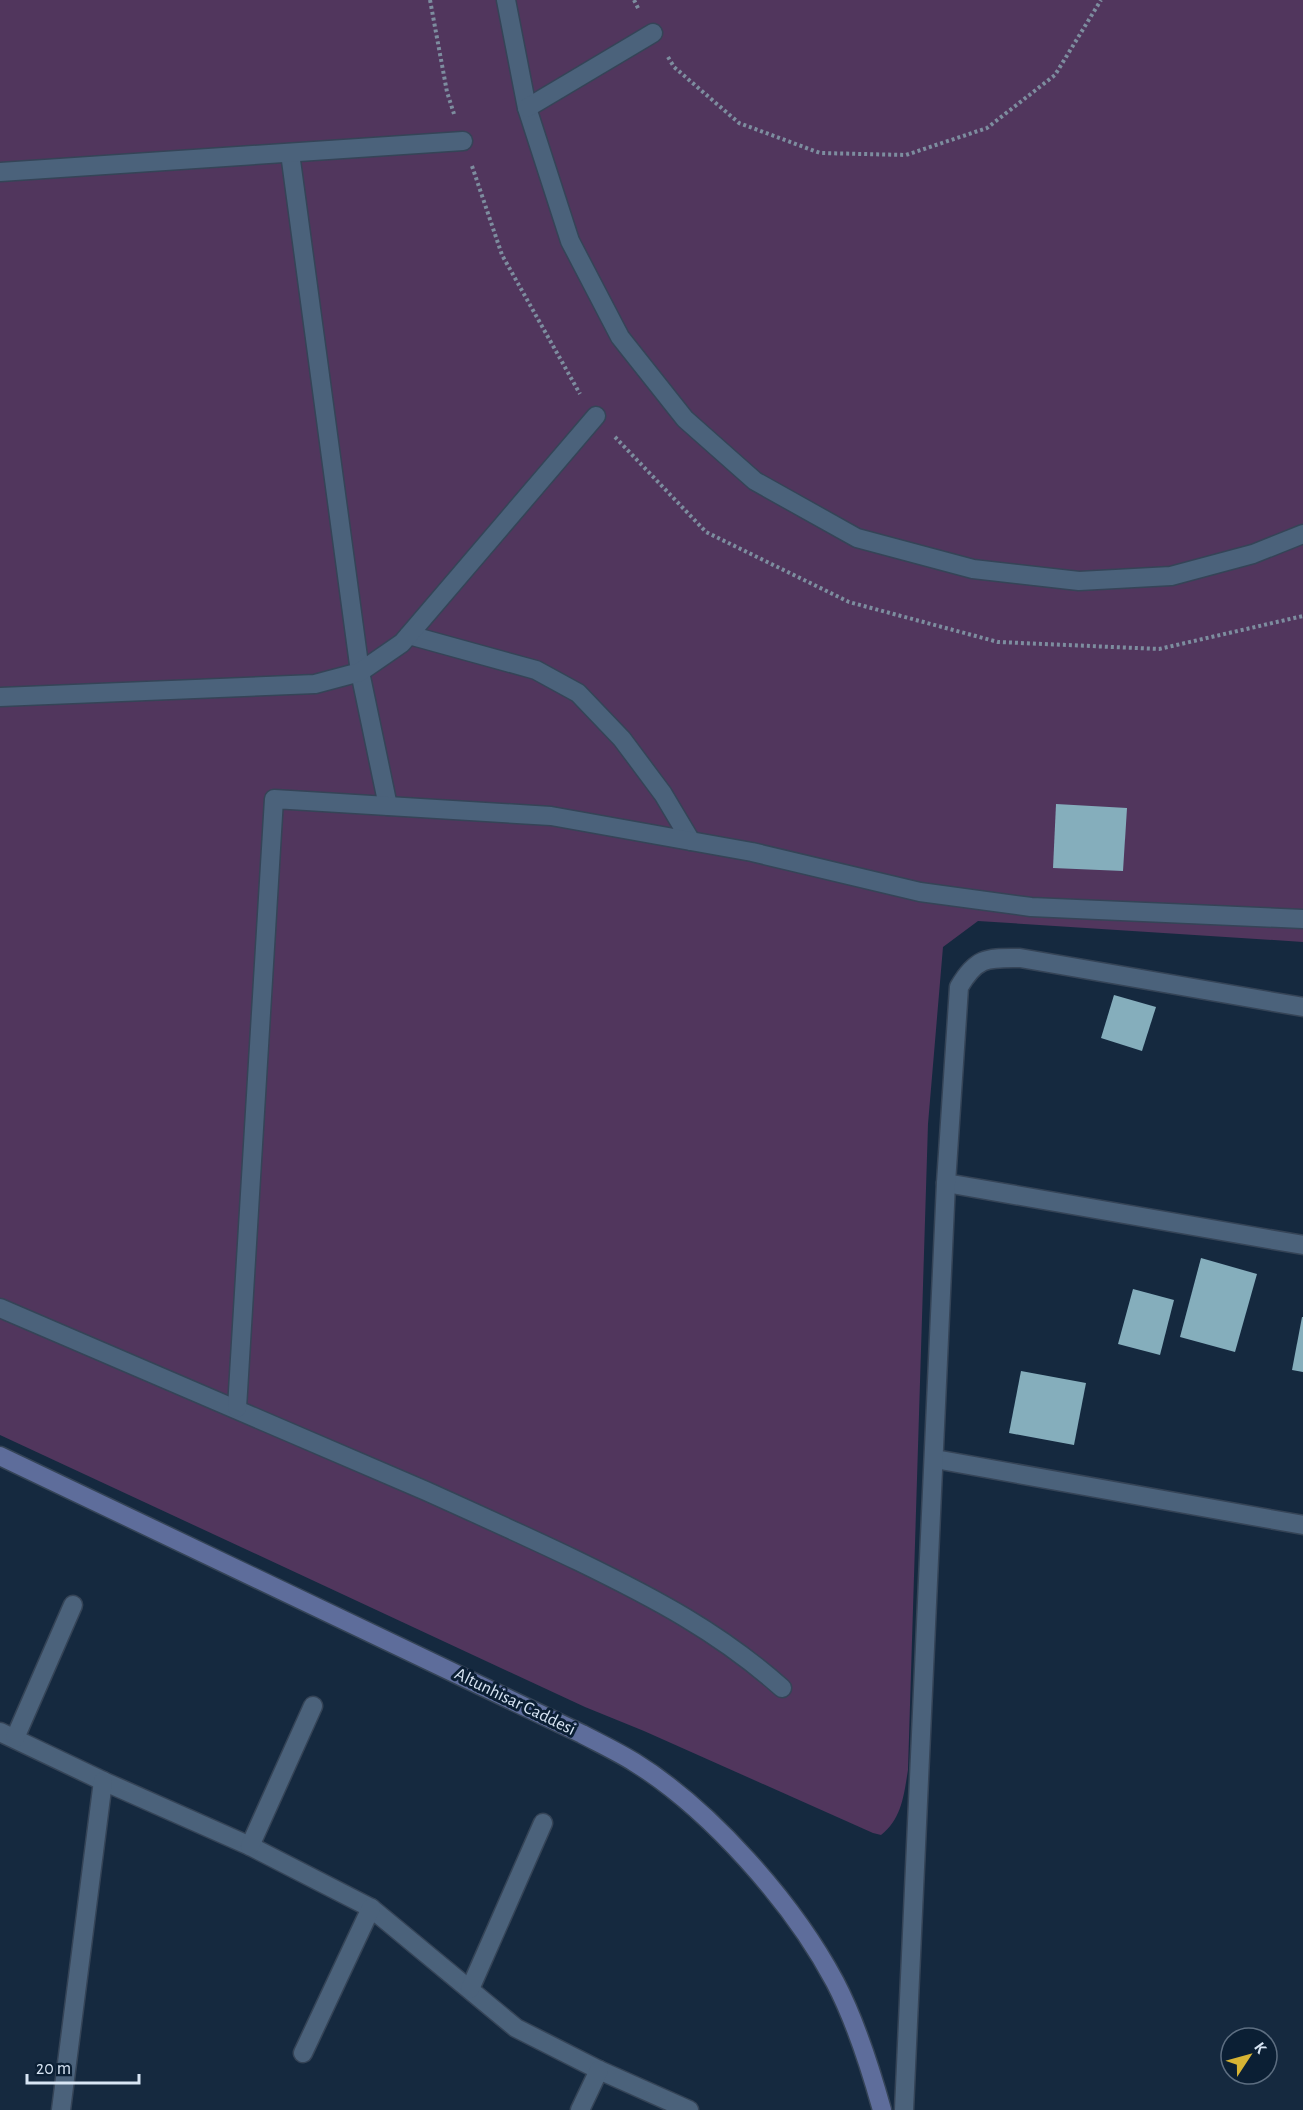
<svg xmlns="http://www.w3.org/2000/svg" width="1303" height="2110" font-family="'Alegreya Sans',sans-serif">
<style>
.green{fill:#51365d}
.building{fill:#85aebc}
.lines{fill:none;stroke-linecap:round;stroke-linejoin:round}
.lane-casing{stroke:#354457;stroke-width:21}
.street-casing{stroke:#354457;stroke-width:21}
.secondary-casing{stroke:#354457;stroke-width:21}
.path{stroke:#7d8d9f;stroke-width:4;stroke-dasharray:3 3;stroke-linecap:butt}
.lane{stroke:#4b627b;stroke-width:18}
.street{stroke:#4b627b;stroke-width:18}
.secondary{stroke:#5e6d9b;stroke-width:18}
.labels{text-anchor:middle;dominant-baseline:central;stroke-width:6;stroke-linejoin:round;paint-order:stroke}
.street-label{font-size:18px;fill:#d8e5f4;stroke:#0b1f34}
</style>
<rect width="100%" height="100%" fill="#15293f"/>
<!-- green -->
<path class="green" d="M 0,0 L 1303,0 L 1303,942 L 978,921 L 943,947 L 928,1124 L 908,1770 C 904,1794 902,1819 881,1835 L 873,1833 L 644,1731 L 585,1707 L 0,1435 Z"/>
<!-- building -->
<g class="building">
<polygon points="1056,804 1127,808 1123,871 1053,868"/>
<polygon points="1114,995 1156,1007 1142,1051 1101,1038"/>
<polygon points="1201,1258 1257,1274 1235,1352 1180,1337"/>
<polygon points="1133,1289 1174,1300 1160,1355 1118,1344"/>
<polygon points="1302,1317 1303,1317 1303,1372 1292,1370"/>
<polygon points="1021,1371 1086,1383 1074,1445 1009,1433"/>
</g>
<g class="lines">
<!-- lane casing -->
<g class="lane-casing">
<g id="lane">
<polyline points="506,0 527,108 570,241 620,337 685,419 755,481 857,538 973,569 1079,581 1171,576 1253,554 1303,534"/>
<polyline points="527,108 653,33"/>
<polyline points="290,153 360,672 388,806"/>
<polyline points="0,172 463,141"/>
<polyline points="409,635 536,670 578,693 622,739 663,794 691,841"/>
<polyline points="0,697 315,684 360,672 402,643 596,416"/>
<path d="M 0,1308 C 142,1368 284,1429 426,1491 C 477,1514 528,1537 578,1561 C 654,1598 719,1632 782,1688"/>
<polyline points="237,1408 274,799 551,816 752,852 920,892 1031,907 1303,919"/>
<polyline points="0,1732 103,1781 250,1846 371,1908 516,2028 599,2070 689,2110"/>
<polyline points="15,1738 73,1605"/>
<polyline points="250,1846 313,1706"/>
<polyline points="470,1989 543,1823"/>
<polyline points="303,2053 371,1908"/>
<polyline points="61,2110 103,1781"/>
<polyline points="580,2110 599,2070"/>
</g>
</g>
<!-- street casing -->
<g class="street-casing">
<g id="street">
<polyline points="946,1183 1303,1245"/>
<polyline points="935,1459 1303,1525"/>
<path d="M 904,2110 L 946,1183 L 959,987 C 977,956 988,958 1020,958 L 1303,1007"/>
</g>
</g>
<!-- secondary casing -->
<g class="secondary-casing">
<path id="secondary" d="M 0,1456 L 582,1734 C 599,1743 618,1752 634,1762 C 710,1809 793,1903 835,1982 C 856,2022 870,2067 882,2110"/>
</g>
<!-- path -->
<g class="path">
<polyline points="430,0 447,92 454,114"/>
<polyline points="634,0 639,10"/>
<polyline points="668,57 674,67 739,123 820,153 906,155 987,128 1055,75 1101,0"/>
<polyline points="472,166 502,255 580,394"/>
<polyline points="615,437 706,532 849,602 998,642 1159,649 1303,616"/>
</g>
<!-- lane -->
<use href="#lane" class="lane"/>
<!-- street -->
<use href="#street" class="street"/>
<!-- secondary -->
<use href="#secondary" class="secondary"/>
</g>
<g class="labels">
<!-- street labels -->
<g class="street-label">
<text transform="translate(515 1702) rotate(26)">Altunhisar Caddesi</text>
</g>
</g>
<!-- north arrow -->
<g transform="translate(1249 2056) rotate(54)"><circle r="28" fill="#0b1f34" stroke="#5d6e81" stroke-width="1.5"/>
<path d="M0-4.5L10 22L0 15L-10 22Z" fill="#d7b434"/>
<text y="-9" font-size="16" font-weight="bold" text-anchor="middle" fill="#d8e5f4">K</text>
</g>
<!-- scale -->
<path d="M27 2074v9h112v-9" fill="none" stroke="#d8e5f4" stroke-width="3"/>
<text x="36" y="2074" font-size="18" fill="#d8e5f4" stroke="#0b1f34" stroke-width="4.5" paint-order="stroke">20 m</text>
</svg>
